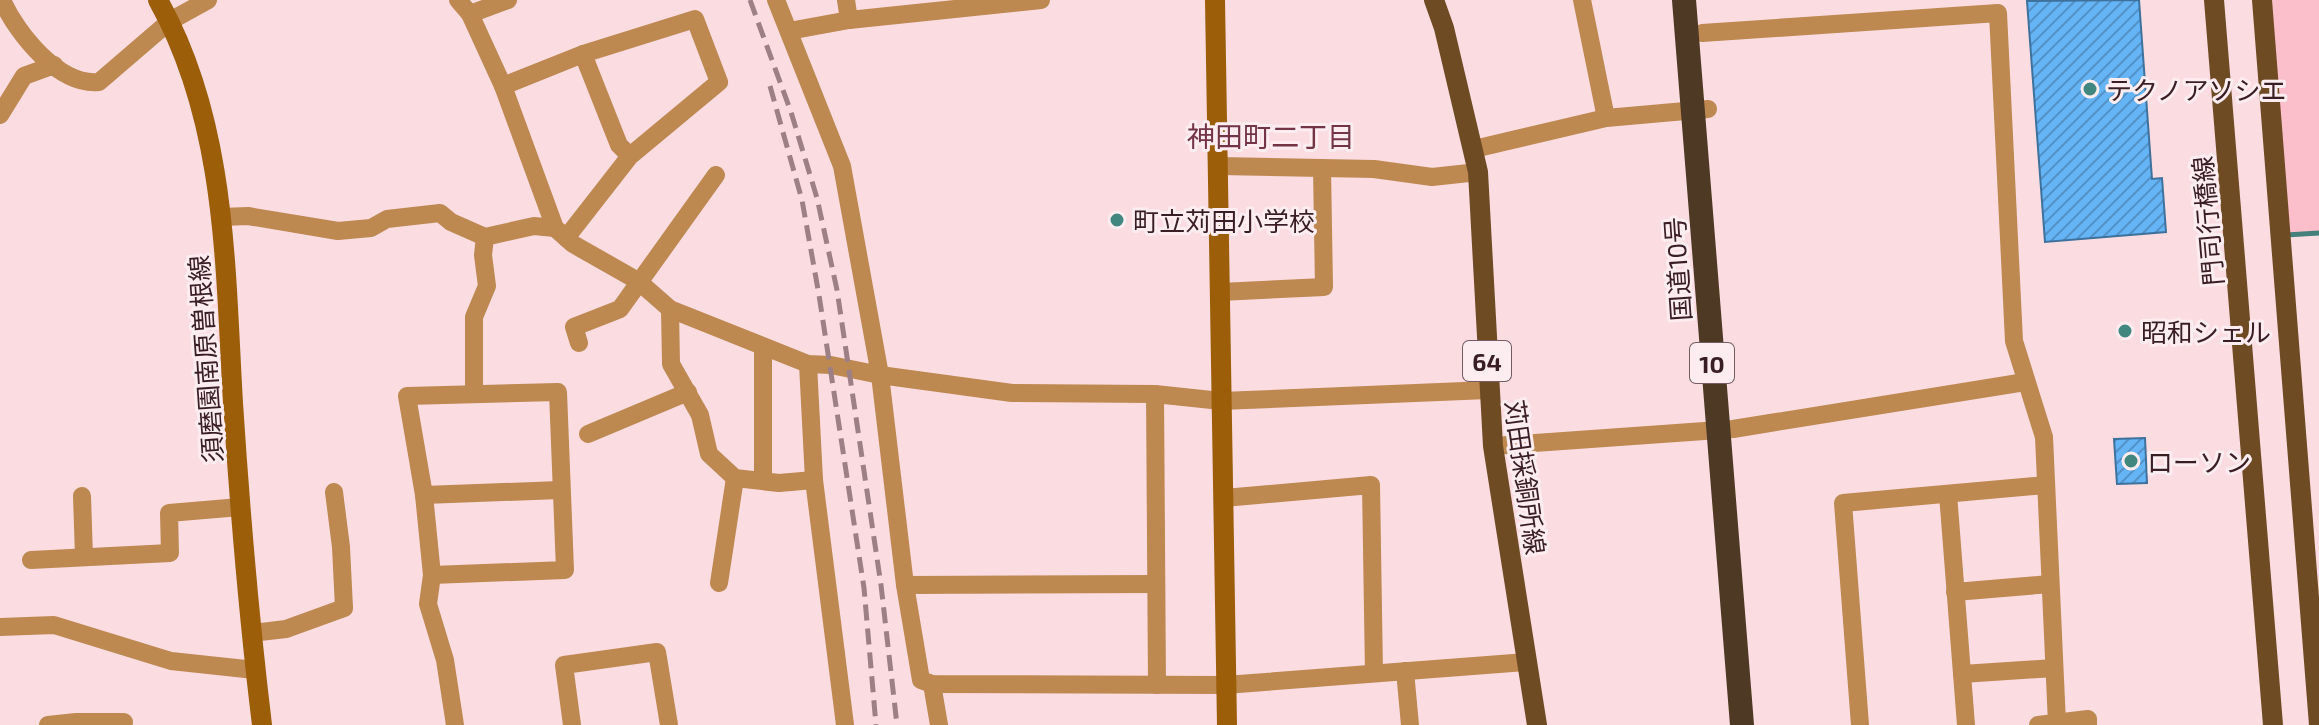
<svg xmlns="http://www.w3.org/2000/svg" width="2319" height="725" font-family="'Exo 2','Noto Sans JP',sans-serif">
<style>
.park{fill:#fabfca}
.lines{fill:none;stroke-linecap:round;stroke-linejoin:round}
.stream{stroke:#44817b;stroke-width:5}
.building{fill:url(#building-hatch);stroke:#3e729d;stroke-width:2}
.street{stroke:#be8851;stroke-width:18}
.secondary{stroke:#9c5e09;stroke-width:20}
.primary{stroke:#6f4b24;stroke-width:20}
.highway{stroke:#4d3924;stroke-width:24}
.rail{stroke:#9d8086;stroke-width:5;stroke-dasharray:16 8;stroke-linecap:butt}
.poi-dot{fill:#41877f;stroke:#fdedf0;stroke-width:3}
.labels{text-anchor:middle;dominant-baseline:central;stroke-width:6;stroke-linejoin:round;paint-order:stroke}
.shield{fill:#fdedf0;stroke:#745c61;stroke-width:2}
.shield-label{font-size:24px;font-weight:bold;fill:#391e24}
.poi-label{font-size:26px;fill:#391e24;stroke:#fdedf0;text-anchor:start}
.street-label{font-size:26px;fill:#391e24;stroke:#fdedf0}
.neighbourhood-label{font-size:28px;fill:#733545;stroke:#fdedf0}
</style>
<defs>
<pattern id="building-hatch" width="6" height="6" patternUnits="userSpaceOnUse" patternTransform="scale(2)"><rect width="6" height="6" fill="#64b4f6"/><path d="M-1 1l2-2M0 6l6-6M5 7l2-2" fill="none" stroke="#5392c7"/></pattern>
</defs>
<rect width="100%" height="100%" fill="#fbdce1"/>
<!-- park -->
<polygon class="park" points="2261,0 2319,0 2319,233 2280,236"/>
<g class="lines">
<!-- stream -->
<polyline class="stream" points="2285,235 2319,233"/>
</g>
<!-- building -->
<g class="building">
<polygon points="2139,0 2152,179 2162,178 2166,232 2045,242 2027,1"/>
<polygon points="2145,438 2147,483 2117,484 2114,439"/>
</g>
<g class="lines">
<!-- street -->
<g class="street">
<path d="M 2,0 C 17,34 59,86 99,82 L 170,21 L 208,0"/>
<polyline points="458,0 470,14 503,86 555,228 573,244 638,281 670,309 808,364 831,365 880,375 1012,393 1155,394 1221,401 1488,390"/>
<polyline points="776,0 842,166 880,375 905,585 921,680 932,684 1225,685 1527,662"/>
<polyline points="846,0 849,20"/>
<polyline points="1582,0 1606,118"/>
<polyline points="470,14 508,0"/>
<polyline points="789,31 849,20 1041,0"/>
<polyline points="1702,33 1998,13 2014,341 2044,437 2057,723"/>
<polyline points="583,54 619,145 630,156"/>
<polyline points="503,86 583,54 695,19 719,82 630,156 566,238"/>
<polyline points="0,115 24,76 54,65"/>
<polyline points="1474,149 1606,118 1708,109"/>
<polyline points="1219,166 1374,169 1432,177 1478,172"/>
<polyline points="221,217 248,216 338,231 371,228 387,219 440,213 451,222 485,237 534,226 555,228"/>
<polyline points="1220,292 1324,287 1322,168"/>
<polyline points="670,309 671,364 700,415 709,454 735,478 779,483 814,480"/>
<polyline points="579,343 574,327 620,309 716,175"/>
<polyline points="763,348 763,481"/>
<polyline points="808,364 814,480 845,725"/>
<polyline points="474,393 474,317 487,286 483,255 485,237"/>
<polyline points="1155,394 1157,685"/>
<polyline points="588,434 688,392"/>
<polyline points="1493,446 1733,429 2025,382"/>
<polyline points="1948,494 1966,725"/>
<polyline points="424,495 560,490"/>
<polyline points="82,496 84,557"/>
<polyline points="1224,498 1371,485 1374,673"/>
<polyline points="31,560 170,553 169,513 240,507"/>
<polyline points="432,575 565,570 558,392 407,396 424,495 432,575 428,604 445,660 455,725"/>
<polyline points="719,583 735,478"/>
<polyline points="905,585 1156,584"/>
<polyline points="1955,592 2050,584"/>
<polyline points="0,627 54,625 171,661 255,670"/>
<polyline points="252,633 286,629 344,608 341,547 334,492"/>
<polyline points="1405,671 1410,725"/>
<polyline points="1962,674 2054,668"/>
<polyline points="932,684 939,725"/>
<polyline points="48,725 76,722 124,722"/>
<polyline points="572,725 564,665 657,652 669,725"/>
<polyline points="1860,725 1843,503 2046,485"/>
<polyline points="2038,725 2088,719 2088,725"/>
</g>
<!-- secondary -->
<g class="secondary">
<path d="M 158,0 C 227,123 225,267 233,403 C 240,511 249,618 262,725"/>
<polyline points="1215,0 1227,725"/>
</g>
<!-- primary -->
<g class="primary">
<polyline points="1434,0 1444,28 1478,172 1493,446 1537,725"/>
<polyline points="2214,0 2273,725"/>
<polyline points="2262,0 2319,725"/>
</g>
<!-- highway -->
<polyline class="highway" points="1684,0 1742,725"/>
<!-- rail -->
<g class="rail">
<polyline points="750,0 791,112 817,198 837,290 881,585 897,725"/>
<polyline points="770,86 802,200 819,295 864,588 876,725"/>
</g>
</g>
<!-- markers -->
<g class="poi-dot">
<circle cx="2090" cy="89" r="8"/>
<circle cx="1117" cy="220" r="8"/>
<circle cx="2125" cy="331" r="8"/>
<circle cx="2131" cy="461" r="8"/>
</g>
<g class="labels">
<!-- shield labels -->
<g class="shield">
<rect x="1463" y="341" width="48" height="40" rx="6"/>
<rect x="1690" y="343" width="44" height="40" rx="6"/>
</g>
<g class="shield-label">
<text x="1487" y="361">64</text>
<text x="1712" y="363">10</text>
</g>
<!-- poi labels -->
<g class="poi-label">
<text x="2106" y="89">テクノアソシエ</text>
<text x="1133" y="220">町立苅田小学校</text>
<text x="2141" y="331">昭和シェル</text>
<text x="2147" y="461">ローソン</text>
</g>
<!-- street labels -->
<g class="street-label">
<text transform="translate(2207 221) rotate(-95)">門司行橋線</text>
<text transform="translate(1677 269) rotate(-94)">国道10号</text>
<text transform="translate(205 359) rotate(-94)">須磨園南原曽根線</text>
<text transform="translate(1526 477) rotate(82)">苅田採銅所線</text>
</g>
<!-- neighbourhood labels -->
<g class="neighbourhood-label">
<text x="1271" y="136">神田町二丁目</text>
</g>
</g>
</svg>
